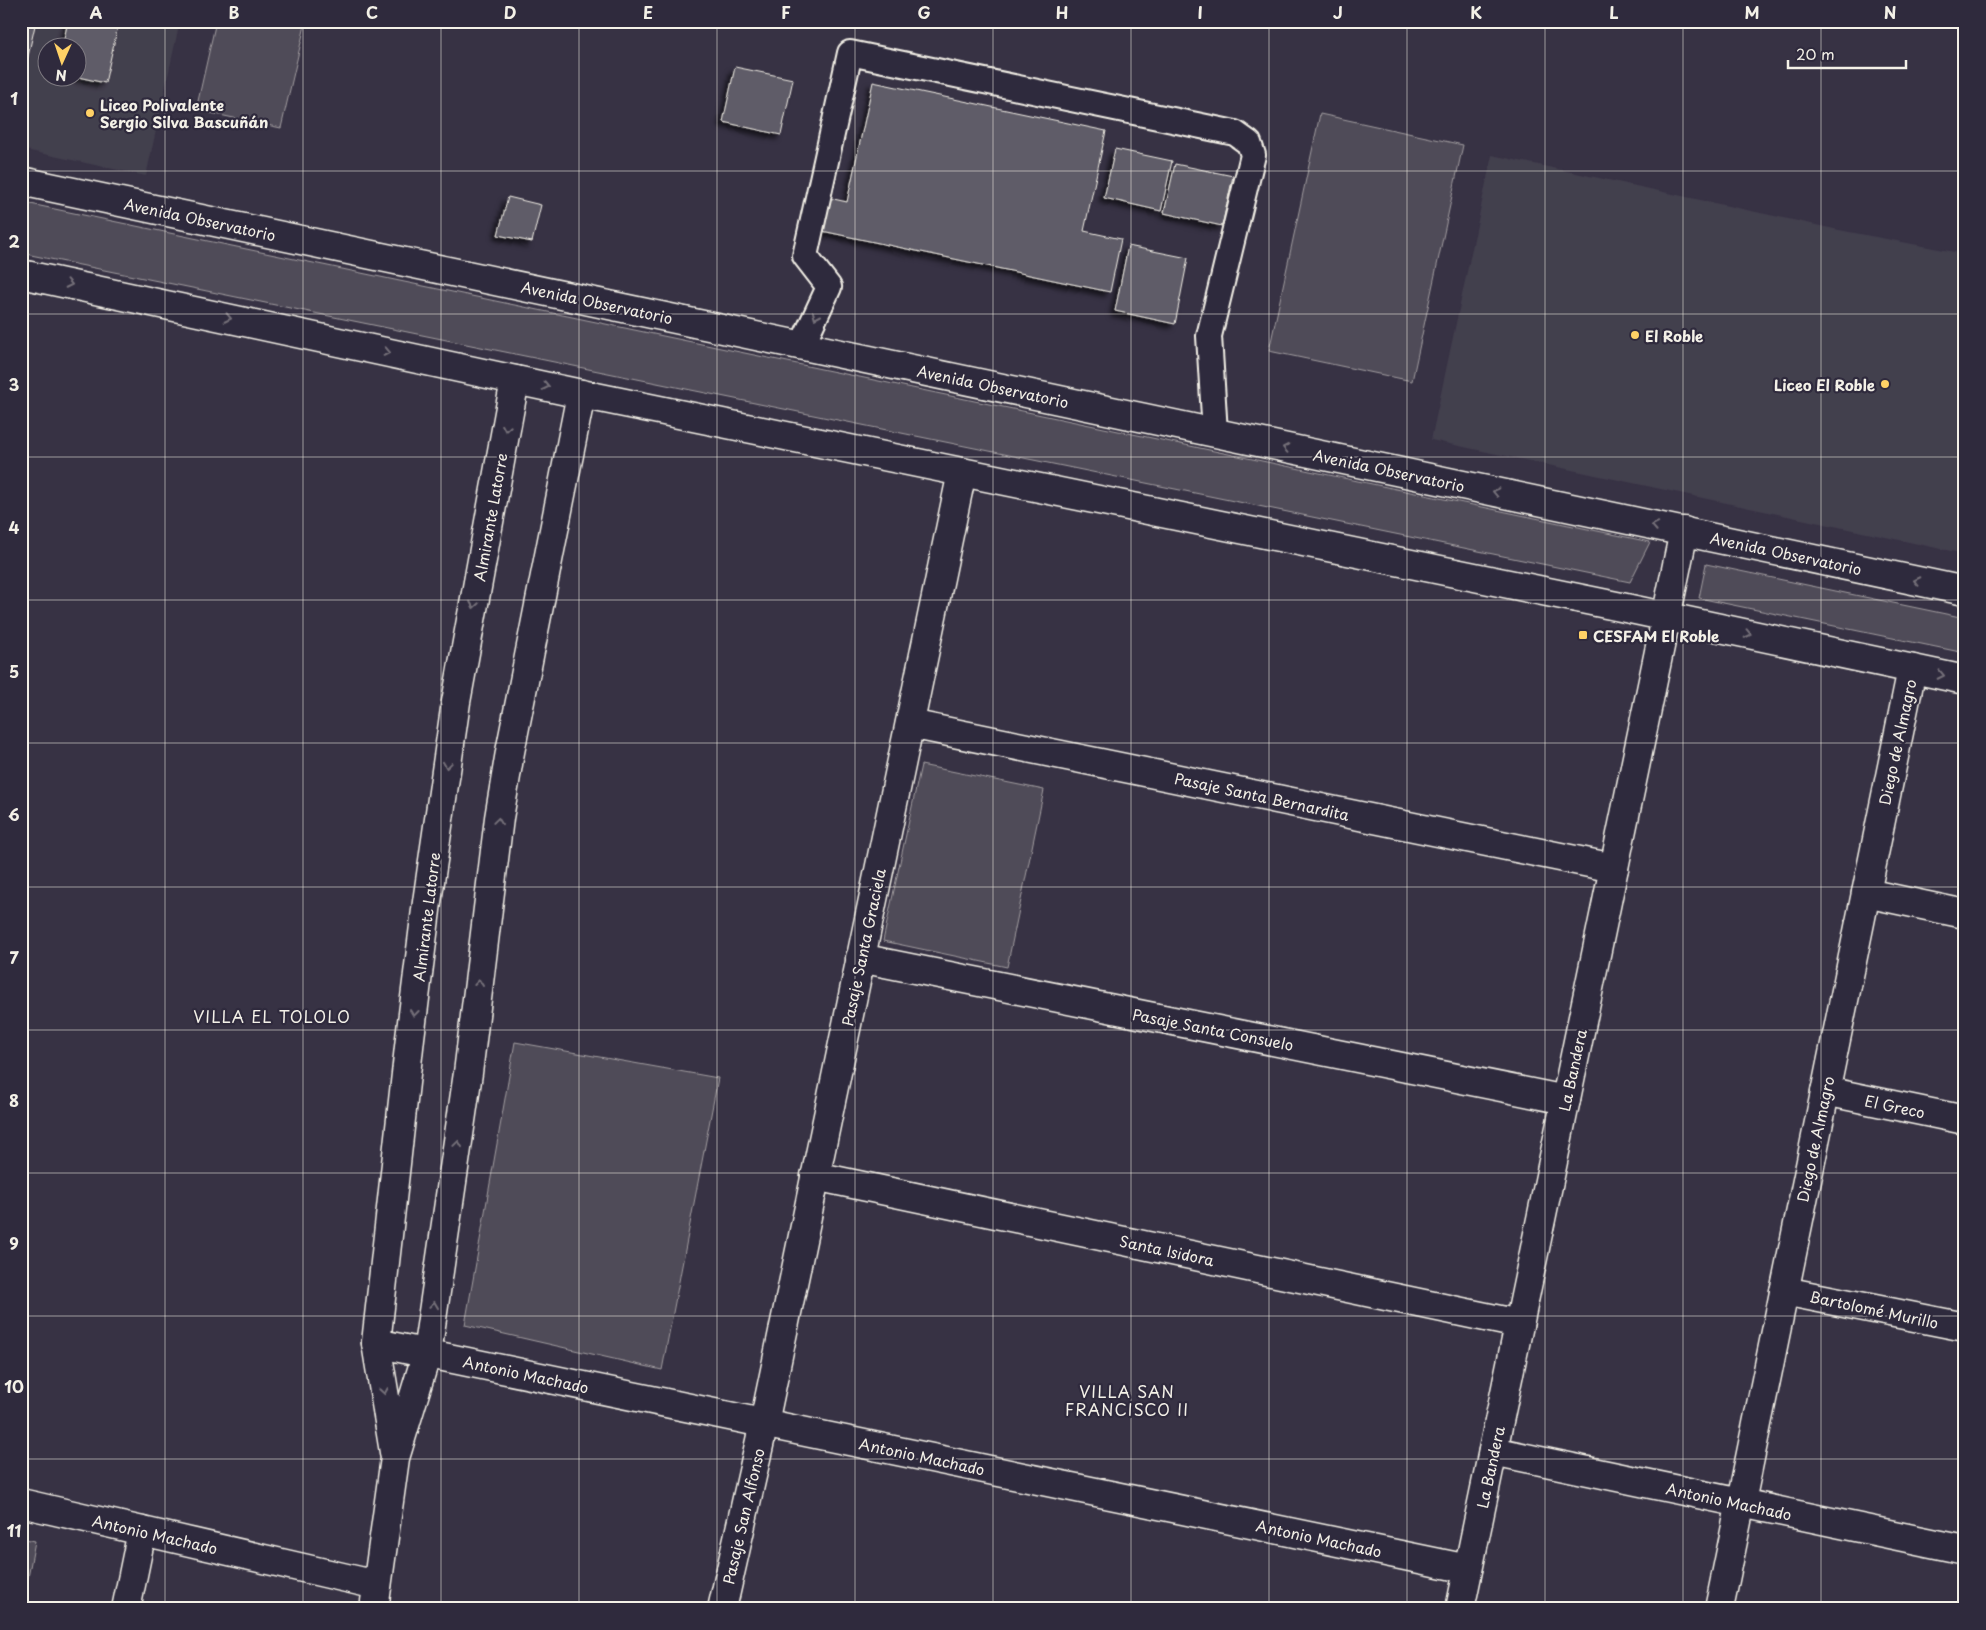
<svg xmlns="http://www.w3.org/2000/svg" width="1986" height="1630" font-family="'Playpen Sans',sans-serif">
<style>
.built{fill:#433f4e;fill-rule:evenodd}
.green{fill:#504b59;stroke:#a29ea0}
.building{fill:#5f5c67;stroke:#f4f1e8;filter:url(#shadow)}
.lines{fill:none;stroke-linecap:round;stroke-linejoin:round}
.service-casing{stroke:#f4f1e8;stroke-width:28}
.minor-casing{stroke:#f4f1e8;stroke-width:31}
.tertiary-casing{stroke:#f4f1e8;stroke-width:31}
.secondary-casing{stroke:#f4f1e8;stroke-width:31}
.service{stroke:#2f2a3d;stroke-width:24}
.minor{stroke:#2f2a3d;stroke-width:28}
.tertiary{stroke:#2f2a3d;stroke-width:28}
.secondary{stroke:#2f2a3d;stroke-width:28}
.oneway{stroke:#747079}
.grid{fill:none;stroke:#f4f1e8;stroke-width:1;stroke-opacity:0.55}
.poi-dot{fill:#ffd166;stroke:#2f2a3d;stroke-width:2}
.labels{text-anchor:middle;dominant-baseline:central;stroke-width:4.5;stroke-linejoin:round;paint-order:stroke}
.poi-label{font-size:15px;font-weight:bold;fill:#f4f1e8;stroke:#2f2a3d;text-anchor:start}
.street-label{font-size:15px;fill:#f4f1e8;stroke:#2f2a3d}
.neighbourhood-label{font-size:16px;letter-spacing:1px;fill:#f4f1e8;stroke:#2f2a3d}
.neatline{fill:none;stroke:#f4f1e8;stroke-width:2}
.grid-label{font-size:16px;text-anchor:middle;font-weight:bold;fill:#f4f1e8}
</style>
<defs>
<filter id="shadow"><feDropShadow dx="-4.5" dy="4.5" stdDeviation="2.5" flood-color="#0009"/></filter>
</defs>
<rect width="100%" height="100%" fill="#373244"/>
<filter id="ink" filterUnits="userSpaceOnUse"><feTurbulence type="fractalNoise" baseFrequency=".02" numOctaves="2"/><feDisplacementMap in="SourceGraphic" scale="10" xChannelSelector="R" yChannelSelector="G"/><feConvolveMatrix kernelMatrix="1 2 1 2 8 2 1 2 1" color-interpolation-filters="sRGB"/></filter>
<g filter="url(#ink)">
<!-- built -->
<g class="built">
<path d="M 21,21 L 180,21 L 146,176 L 21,149 ZM 48,48 L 78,48 L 78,78 L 48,78 Z"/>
<polygon points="1492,155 1839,230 1965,254 1965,554 1431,440"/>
</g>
<!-- green -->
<g class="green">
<polygon points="216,21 306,21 281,128 196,110"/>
<polygon points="1320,114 1463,145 1412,381 1269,351"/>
<polygon points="21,202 1650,542 1630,582 21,253"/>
<polygon points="1706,564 1965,618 1965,653 1699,598"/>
<polygon points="921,765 1044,790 1007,967 883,941"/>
<polygon points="515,1042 718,1078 662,1370 465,1325"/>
<polygon points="21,1538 35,1541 22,1609 21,1609"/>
</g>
<!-- building -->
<g class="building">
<polygon points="21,21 36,21 26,65 21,64"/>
<polygon points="68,21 119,21 105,83 78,77 78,48 62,48"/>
<polygon points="735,67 793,79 781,135 723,122"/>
<polygon points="873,82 1106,131 1084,231 1121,239 1110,292 822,231 829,198 847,202"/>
<polygon points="1115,149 1172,161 1161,211 1104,198"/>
<polygon points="1175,164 1233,176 1222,226 1164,213"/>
<polygon points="508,197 541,205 532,242 498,235"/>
<polygon points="1128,246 1188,258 1175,324 1115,311"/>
</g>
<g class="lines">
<!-- service casing -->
<g class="service-casing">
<polyline id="service" points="802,345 829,287 805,256 850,53 1235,133 1249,143 1253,155 1209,336 1215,433"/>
</g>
<!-- minor casing -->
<g class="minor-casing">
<g id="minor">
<polyline points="910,724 1614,868"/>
<polyline points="1866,893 1965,914"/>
<polyline points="860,958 1566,1100"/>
<polyline points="1825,1091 1965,1120"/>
<polyline points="815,1176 1519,1324"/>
<polyline points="1784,1291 1965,1327"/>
<polyline points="376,1343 1468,1569"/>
<polyline points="1493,1451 1965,1550"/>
<polyline points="21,1503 377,1585"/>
<polyline points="126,1609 142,1531"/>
<polyline points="722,1609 764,1423 962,472"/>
<polyline points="1719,1609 1912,669"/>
</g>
</g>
<!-- tertiary casing -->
<g class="tertiary-casing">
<g id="tertiary">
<polyline points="394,1452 376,1343 410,1038 427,902 456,702 515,380"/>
<polyline points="374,1609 395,1458 427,1353 468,1073 499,818 510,752 581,394"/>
<polyline points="1460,1609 1684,531"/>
</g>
</g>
<!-- secondary casing -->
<g class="secondary-casing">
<g id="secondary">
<polyline points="21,181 1965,591"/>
<polyline points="21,274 581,394 1621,607 1965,680"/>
</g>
</g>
<!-- service -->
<use href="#service" class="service"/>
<!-- minor -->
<use href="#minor" class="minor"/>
<!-- tertiary -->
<use href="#tertiary" class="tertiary"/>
<!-- secondary -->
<use href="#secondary" class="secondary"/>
</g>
<!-- one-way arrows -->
<defs><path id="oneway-chevron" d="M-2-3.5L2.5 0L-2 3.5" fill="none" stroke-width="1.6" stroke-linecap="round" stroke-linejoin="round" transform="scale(1.25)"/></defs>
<g class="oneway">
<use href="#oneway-chevron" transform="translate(69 284) rotate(12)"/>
<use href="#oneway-chevron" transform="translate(816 316) rotate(114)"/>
<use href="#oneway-chevron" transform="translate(228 318) rotate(12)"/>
<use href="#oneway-chevron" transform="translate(387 352) rotate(12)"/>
<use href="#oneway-chevron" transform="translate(546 386) rotate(12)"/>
<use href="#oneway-chevron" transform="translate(506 428) rotate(100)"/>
<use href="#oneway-chevron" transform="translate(1286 448) rotate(-168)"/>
<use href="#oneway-chevron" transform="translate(1496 492) rotate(-168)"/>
<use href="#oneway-chevron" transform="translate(1655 526) rotate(-169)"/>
<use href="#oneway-chevron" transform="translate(1917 581) rotate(-168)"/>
<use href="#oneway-chevron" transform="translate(474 605) rotate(100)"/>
<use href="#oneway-chevron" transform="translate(1748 634) rotate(12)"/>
<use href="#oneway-chevron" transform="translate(1941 675) rotate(12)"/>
<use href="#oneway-chevron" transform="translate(447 765) rotate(98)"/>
<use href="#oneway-chevron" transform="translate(498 821) rotate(-82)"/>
<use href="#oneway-chevron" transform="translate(479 983) rotate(-83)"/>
<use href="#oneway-chevron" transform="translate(414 1013) rotate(97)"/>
<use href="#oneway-chevron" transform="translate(458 1144) rotate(-82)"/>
<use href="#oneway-chevron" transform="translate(434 1305) rotate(-82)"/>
<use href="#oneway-chevron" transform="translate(384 1391) rotate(81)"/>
</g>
</g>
<!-- grid -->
<path class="grid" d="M 165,21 L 165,1609M 303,21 L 303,1609M 441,21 L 441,1609M 579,21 L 579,1609M 717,21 L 717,1609M 855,21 L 855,1609M 993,21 L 993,1609M 1131,21 L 1131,1609M 1269,21 L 1269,1609M 1407,21 L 1407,1609M 1545,21 L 1545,1609M 1683,21 L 1683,1609M 1821,21 L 1821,1609M 21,171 L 1965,171M 21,314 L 1965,314M 21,457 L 1965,457M 21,600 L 1965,600M 21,743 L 1965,743M 21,887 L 1965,887M 21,1030 L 1965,1030M 21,1173 L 1965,1173M 21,1316 L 1965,1316M 21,1459 L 1965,1459"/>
<!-- markers -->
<g class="poi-dot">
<circle cx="90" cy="113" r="5"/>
<circle cx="1635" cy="335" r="5"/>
<circle cx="1885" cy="384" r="5"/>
<rect x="1578" y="630" width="10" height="10" rx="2.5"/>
</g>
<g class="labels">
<!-- poi labels -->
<g class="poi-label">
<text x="100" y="104">Liceo Polivalente<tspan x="100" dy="17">Sergio Silva Bascuñán</tspan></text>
<text x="1645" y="335">El Roble</text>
<text x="1875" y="384" text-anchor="end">Liceo El Roble</text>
<text x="1593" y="635">CESFAM El Roble</text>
</g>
<!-- street labels -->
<g class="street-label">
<text transform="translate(200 219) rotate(12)">Avenida Observatorio</text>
<text transform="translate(597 302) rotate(12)">Avenida Observatorio</text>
<text transform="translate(993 386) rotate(12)">Avenida Observatorio</text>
<text transform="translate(1389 470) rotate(12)">Avenida Observatorio</text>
<text transform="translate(490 517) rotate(-80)">Almirante Latorre</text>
<text transform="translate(1786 553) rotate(12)">Avenida Observatorio</text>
<text transform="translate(1897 742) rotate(-78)">Diego de Almagro</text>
<text transform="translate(1262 796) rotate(12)">Pasaje Santa Bernardita</text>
<text transform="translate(426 917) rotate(-83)">Almirante Latorre</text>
<text transform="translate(863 947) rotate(-78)">Pasaje Santa Graciela</text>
<text transform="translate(1213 1029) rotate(11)">Pasaje Santa Consuelo</text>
<text transform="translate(1572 1070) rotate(-78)">La Bandera</text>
<text transform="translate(1895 1106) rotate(12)">El Greco</text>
<text transform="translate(1815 1139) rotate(-78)">Diego de Almagro</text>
<text transform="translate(1167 1250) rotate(12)">Santa Isidora</text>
<text transform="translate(1874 1309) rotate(12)">Bartolomé Murillo</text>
<text transform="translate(526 1374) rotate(12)">Antonio Machado</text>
<text transform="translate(922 1456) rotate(12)">Antonio Machado</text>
<text transform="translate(1490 1467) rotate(-78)">La Bandera</text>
<text transform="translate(1729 1501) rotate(12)">Antonio Machado</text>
<text transform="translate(743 1516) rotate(-77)">Pasaje San Alfonso</text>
<text transform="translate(155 1534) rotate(13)">Antonio Machado</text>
<text transform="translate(1319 1538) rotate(12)">Antonio Machado</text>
</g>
<!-- neighbourhood labels -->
<g class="neighbourhood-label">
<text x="272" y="1016">VILLA EL TOLOLO</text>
<text x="1127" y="1391">VILLA SAN<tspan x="1127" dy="18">FRANCISCO II</tspan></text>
</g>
</g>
<!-- margin -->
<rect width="1986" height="1630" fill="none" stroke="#2f2a3d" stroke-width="55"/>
<!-- north arrow -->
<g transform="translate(62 62) rotate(183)"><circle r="24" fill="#2f2a3d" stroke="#7e7a81"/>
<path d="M0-4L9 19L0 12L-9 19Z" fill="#ffd166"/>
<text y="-8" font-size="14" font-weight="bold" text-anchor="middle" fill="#f4f1e8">N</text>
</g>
<!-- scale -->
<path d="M1788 60v8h118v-8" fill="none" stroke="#f4f1e8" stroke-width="2.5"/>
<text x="1796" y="60" font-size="15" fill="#f4f1e8" stroke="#2f2a3d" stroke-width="4" paint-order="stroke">20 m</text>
<rect x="28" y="28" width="1930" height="1574" class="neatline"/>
<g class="grid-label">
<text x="96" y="19">A</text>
<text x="234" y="19">B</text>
<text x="372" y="19">C</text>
<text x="510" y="19">D</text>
<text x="648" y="19">E</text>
<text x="786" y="19">F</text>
<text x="924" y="19">G</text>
<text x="1062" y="19">H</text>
<text x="1200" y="19">I</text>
<text x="1338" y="19">J</text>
<text x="1476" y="19">K</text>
<text x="1614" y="19">L</text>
<text x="1752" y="19">M</text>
<text x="1890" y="19">N</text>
<text x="14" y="105">1</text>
<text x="14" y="248">2</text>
<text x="14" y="391">3</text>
<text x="14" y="534">4</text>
<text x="14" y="678">5</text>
<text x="14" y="821">6</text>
<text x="14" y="964">7</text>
<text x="14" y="1107">8</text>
<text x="14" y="1250">9</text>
<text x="14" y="1393">10</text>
<text x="14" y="1537">11</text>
</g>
</svg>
